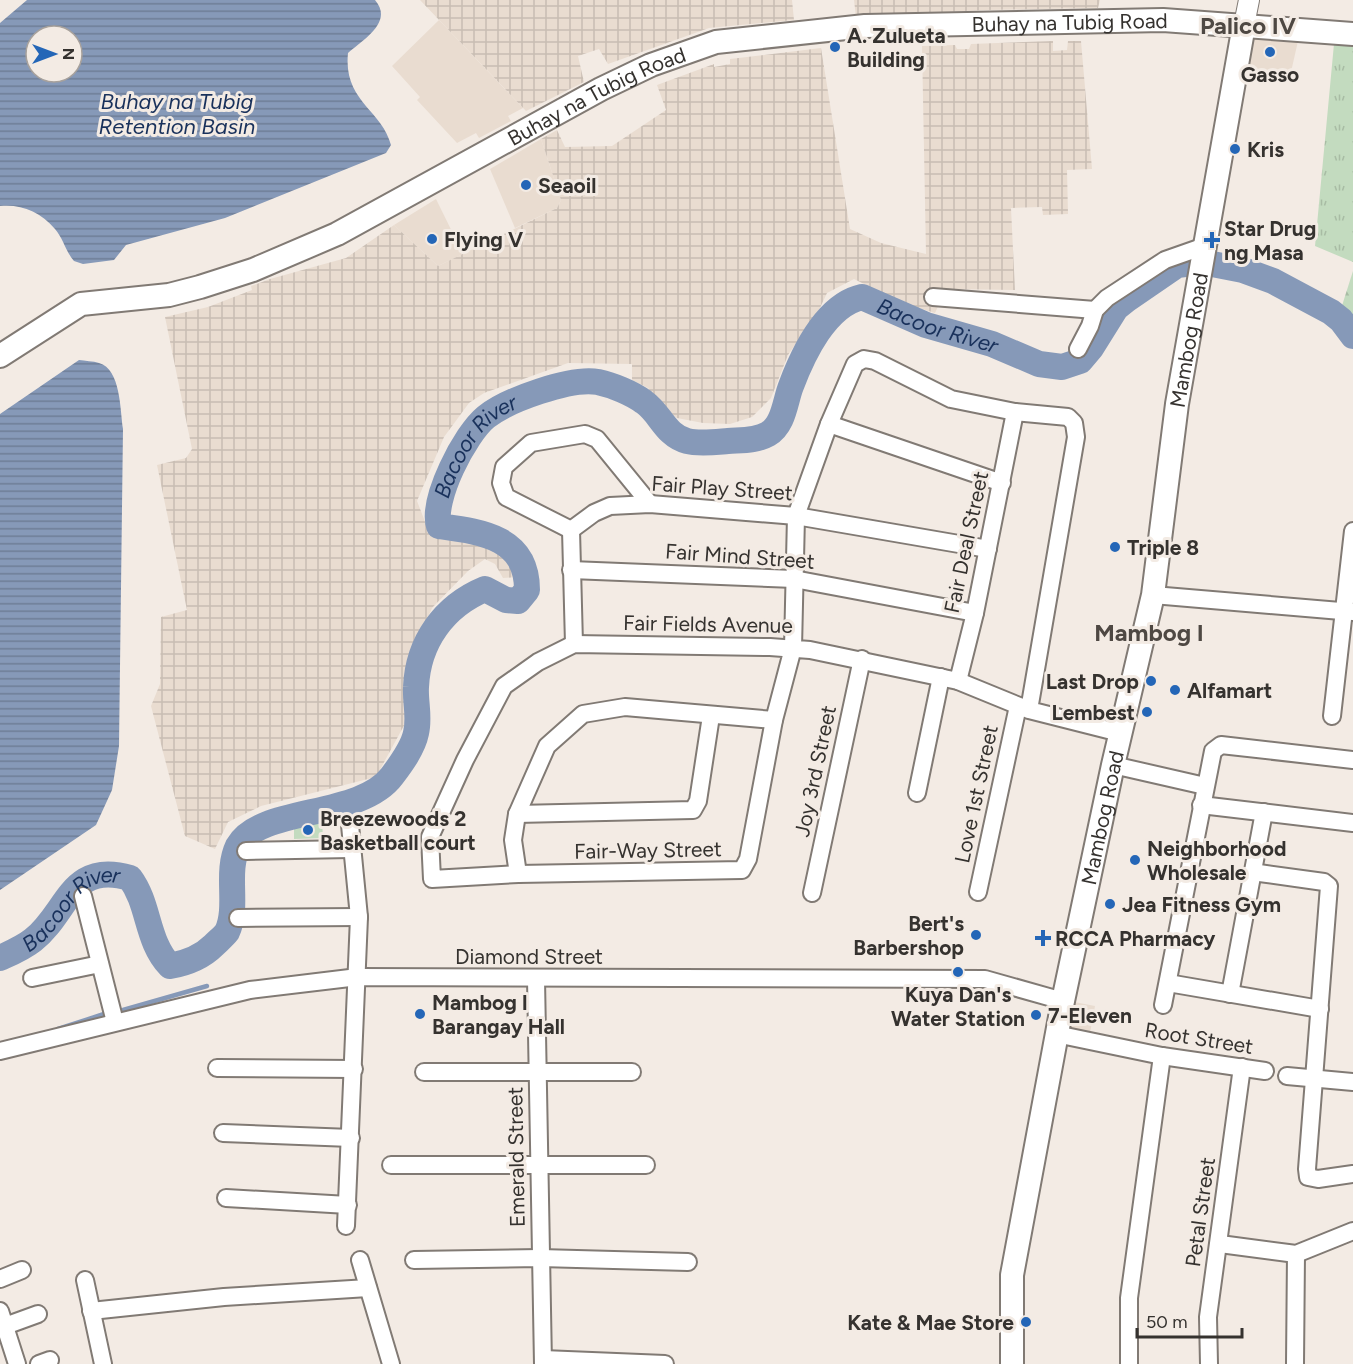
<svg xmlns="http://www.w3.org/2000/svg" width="1353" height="1364" font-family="Figtree,sans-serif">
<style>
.built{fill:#e9dcd0}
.industrial{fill:url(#industrial-grid)}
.grass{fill:url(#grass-tufts)}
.forest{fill:url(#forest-firs)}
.pitch{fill:#c3dbbf}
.water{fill:url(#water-rules);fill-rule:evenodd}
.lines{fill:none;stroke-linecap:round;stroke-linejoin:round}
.stream{stroke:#8699b8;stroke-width:4.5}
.river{stroke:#8699b8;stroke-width:26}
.minor-casing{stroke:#817a74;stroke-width:20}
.tertiary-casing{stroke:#817a74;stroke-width:22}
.secondary-casing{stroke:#817a74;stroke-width:26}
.minor{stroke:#fff;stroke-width:16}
.tertiary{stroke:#fff;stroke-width:20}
.secondary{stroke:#fff;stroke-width:22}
.poi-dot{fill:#2466b7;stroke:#f3ebe4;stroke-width:2}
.labels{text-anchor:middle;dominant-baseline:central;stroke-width:6;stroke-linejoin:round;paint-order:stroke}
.street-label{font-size:21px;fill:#35322f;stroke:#f3ebe4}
.poi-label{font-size:21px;font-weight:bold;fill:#35322f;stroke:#f3ebe4;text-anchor:start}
.water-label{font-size:22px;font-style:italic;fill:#19315b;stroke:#f3ebe4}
.quarter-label{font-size:24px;font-weight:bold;fill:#4e4843;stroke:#f3ebe4}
</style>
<defs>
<pattern id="industrial-grid" width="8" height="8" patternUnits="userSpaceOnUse" patternTransform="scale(1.5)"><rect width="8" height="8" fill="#e9dcd0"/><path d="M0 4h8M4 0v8" fill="none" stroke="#c8bdb3"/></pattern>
<pattern id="grass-tufts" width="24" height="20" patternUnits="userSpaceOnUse" patternTransform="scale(1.5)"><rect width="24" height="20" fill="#c3dbbf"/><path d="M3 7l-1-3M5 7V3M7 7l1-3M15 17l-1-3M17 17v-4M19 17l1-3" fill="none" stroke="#a8bca4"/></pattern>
<pattern id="forest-firs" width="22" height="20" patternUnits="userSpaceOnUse" patternTransform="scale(1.5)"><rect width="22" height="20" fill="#c3dbbf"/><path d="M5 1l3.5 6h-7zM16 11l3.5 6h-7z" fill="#a8bca4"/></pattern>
<pattern id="water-rules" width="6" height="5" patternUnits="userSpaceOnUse" patternTransform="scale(1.5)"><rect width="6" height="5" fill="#8699b8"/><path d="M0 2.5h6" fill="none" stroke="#6e7d96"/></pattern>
</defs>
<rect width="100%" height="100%" fill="#f3ebe4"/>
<!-- built -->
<g class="built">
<polygon points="439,20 523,108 508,116 511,121 479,138 476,133 457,143 417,100 420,97 392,66"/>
<polygon points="1251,37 1298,41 1291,72 1243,72"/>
<polygon points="541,139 561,200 557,208 515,228 490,169"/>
<polygon points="436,199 463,254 438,266 394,225"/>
<polygon points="1069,1001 1095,1006 1090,1033 1064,1029"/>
</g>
<!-- industrial -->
<g class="industrial">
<polygon points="420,0 792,0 794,20 709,28 608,64 599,49 578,56 584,82 526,111"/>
<polygon points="854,0 1100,0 1098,8 984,10 856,17"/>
<polygon points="1053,41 1053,51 1067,50 1068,41 1081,41 1092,169 1067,170 1068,214 1043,215 1042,207 1011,208 1015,290 946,289 935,313 902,303 854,279 827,293 819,310 788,355 771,398 752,417 730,424 703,423 677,418 659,403 648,388 632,380 632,364 568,363 484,393 469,403 444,437 417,501 429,532 479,540 507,554 517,577 503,578 495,564 485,559 468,571 432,608 405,673 407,720 376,777 261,806 228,822 215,849 185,836 151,706 160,684 161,617 187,610 157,465 186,458 192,449 165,317 208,307 252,290 251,286 270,279 346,258 394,225 438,266 557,208 561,200 541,139 557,130 565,147 612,146 666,110 657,85 714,64 714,67 730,64 730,59 821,48 850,229 881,243 926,254 922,46 955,45 957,49 969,49 971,44"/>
</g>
<!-- grass -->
<polygon class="grass" points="1334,44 1353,46 1353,262 1315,246"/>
<!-- forest -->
<polygon class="forest" points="1353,271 1353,324 1340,312"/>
<!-- pitch -->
<polygon class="pitch" points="322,821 323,838 294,839 294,822"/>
<!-- water -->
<g class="water">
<path d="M 27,0 L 375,0 C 394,22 363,40 348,53 C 343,101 382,110 391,145 L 386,153 L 225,218 L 126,245 L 114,260 L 83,264 L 74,261 C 66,252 63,238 55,229 C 40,211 21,204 0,206 L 0,23 ZM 36,36 L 72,36 L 72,72 L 36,72 Z"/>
<path d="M 79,360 C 85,361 93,361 99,363 C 121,369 120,410 123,429 L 119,746 L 112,790 L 96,825 L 0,890 L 0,414 Z"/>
</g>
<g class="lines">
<!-- stream -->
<g class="stream">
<polyline points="123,1010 207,986"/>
<polyline points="58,1029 104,1014"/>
</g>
<!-- river -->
<path class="river" id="s1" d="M 0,958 C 11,953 23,948 33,940 C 68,913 70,860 130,878 C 150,905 146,941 170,966 C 187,963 202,957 214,945 C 218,941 224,936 227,932 C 239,906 225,873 238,846 C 260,806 360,819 392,776 C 401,764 413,748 416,733 C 420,717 415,702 416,687 C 418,642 444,606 485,589 L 506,600 L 518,601 L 527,590 C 527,537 482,532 439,526 C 431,500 465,434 486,417 C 507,400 571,377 598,382 C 612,385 632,393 644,402 C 661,414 665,435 687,441 C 699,444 715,442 728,441 C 741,440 756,441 768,434 C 784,425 785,401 791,386 C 803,354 826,305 862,297 L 926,325 L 992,344 L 1039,364 L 1062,367 L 1080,361 L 1091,348 L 1116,308 L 1126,300 L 1177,265 L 1202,262 L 1243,270 L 1273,281 L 1331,312 L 1341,320 L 1353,336"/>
<!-- minor casing -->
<g class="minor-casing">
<g id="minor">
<polyline points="933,297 1095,310"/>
<polyline points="1078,349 1090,326 1095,310 1107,298 1165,260 1202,247"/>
<polyline points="829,424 1002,483"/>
<polyline points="571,530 506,497 501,483 504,467 531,443 585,434 597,439 650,504"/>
<polyline points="571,570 794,579 975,613"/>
<polyline points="1153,595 1353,612"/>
<polyline points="574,644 571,530 594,513 610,506 650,504 796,516 988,549"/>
<polyline points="958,681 975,613 1015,412"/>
<polyline points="1029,710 1076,437 1074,423 1068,417 1015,412 951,399 875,361 864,359 855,364 829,424 796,516 793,648 774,720 748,859 742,870 518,874 432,879 430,837 465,760 504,686 538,662 574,644 770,647 810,650 958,681 1029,710 1120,733"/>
<polyline points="1332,716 1353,531"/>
<polyline points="1113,765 1205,786"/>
<polyline points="917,793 941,677"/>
<polyline points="1201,805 1353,823"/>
<polyline points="517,814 693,810 698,801 711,716"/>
<polyline points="246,851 351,849"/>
<polyline points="1252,872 1324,882 1329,886 1307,1169 1308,1177 1318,1179 1353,1174"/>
<polyline points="518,874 513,840 517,814 547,746 583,714 625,707 774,720"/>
<polyline points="978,892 1018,706"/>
<polyline points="812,893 862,659"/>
<polyline points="83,896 115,1022"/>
<polyline points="238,918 359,917"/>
<polyline points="32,978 100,964"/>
<polyline points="536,979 543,1364"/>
<polyline points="1168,983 1320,1009"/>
<polyline points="1230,994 1264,812"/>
<polyline points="1163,1005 1213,751 1221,745 1353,760"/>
<polyline points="1056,1034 1162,1056 1265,1071"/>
<polyline points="0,1051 250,990 358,977 985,979 1063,1001"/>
<polyline points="217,1068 354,1069"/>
<polyline points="424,1072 632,1072"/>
<polyline points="1287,1076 1353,1082"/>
<polyline points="223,1133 351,1138"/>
<polyline points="391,1165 646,1165"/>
<polyline points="226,1198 348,1205"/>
<polyline points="346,1226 359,917 350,825"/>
<polyline points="1220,1244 1296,1254 1353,1231"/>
<polyline points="360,1260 391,1364"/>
<polyline points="414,1260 540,1258 688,1262"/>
<polyline points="0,1279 22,1270"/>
<polyline points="85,1280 103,1364"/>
<polyline points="0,1311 17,1364"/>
<polyline points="91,1311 224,1297 368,1288"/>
<polyline points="5,1326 38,1314"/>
<polyline points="543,1359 665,1364"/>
<polyline points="39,1364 50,1360"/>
<polyline points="1129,1364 1129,1298 1162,1056"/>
<polyline points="1209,1364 1208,1317 1242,1067"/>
<polyline points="1295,1364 1296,1254"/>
</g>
</g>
<!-- tertiary casing -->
<g class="tertiary-casing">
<polyline id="tertiary" points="1244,25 1249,0"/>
</g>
<!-- secondary casing -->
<g class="secondary-casing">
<g id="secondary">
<path id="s2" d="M 0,356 L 81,304 L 169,295 L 200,287 L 253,270 L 337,234 L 601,89 L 651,65 L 716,42 L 865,26 L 1163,20 L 1353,34"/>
<path id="s3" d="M 1012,1364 L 1012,1275 L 1063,1001 L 1113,765 L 1153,595 L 1177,404 L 1244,25"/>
</g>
</g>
<!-- minor -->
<use href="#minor" class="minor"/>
<!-- tertiary -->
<use href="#tertiary" class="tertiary"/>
<!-- secondary -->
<use href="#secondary" class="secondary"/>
</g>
<!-- markers -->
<g class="poi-dot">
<circle cx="835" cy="47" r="6"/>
<circle cx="1270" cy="52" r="6"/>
<circle cx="1235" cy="149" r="6"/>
<circle cx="526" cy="185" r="6"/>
<circle cx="432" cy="239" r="6"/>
<path d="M1209 231h6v6h6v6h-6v6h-6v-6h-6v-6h6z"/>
<circle cx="1115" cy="547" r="6"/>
<circle cx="1151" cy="681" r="6"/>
<circle cx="1175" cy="690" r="6"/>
<circle cx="1147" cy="712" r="6"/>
<circle cx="308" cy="830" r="6"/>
<circle cx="1135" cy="860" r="6"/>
<circle cx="1110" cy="904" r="6"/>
<circle cx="976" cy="935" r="6"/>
<path d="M1040 929h6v6h6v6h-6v6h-6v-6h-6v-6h6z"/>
<circle cx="958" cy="972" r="6"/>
<circle cx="420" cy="1014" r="6"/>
<circle cx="1036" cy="1015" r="6"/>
<circle cx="1026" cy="1322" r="6"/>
</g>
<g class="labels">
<!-- street labels -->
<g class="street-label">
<text stroke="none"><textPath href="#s2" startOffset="1144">Buhay na Tubig Road</textPath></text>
<text stroke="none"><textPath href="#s2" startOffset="658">Buhay na Tubig Road</textPath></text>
<text stroke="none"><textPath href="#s3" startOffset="1041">Mambog Road</textPath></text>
<text transform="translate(722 488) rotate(4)">Fair Play Street</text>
<text transform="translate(966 542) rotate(-78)">Fair Deal Street</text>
<text transform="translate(740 556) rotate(4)">Fair Mind Street</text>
<text transform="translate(708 624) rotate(1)">Fair Fields Avenue</text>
<text transform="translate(815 771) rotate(-78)">Joy 3rd Street</text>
<text transform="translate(976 794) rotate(-78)">Love 1st Street</text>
<text stroke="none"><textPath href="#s3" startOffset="555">Mambog Road</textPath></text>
<text transform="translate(648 850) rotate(-1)">Fair-Way Street</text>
<text x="529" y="956">Diamond Street</text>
<text transform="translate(1199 1038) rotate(9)">Root Street</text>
<text transform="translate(516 1157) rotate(-91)">Emerald Street</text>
<text transform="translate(1200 1212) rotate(-82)">Petal Street</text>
</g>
<!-- poi labels -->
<g class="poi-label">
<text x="847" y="35">A. Zulueta<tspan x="847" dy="24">Building</tspan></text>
<text x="1270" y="74" text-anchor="middle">Gasso</text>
<text x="1247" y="149">Kris</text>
<text x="538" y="185">Seaoil</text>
<text x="1224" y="228">Star Drug<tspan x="1224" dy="24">ng Masa</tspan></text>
<text x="444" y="239">Flying V</text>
<text x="1127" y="547">Triple 8</text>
<text x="1139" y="681" text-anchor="end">Last Drop</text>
<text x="1187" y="690">Alfamart</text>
<text x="1135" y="712" text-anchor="end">Lembest</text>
<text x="320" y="818">Breezewoods 2<tspan x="320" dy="24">Basketball court</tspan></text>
<text x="1147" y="848">Neighborhood<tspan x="1147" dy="24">Wholesale</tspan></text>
<text x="1122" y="904">Jea Fitness Gym</text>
<text x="964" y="923" text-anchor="end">Bert's<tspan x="964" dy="24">Barbershop</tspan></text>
<text x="1055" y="938">RCCA Pharmacy</text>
<text x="958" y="994" text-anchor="middle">Kuya Dan's<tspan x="958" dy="24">Water Station</tspan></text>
<text x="432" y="1002">Mambog I<tspan x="432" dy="24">Barangay Hall</tspan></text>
<text x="1048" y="1015">7-Eleven</text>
<text x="1014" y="1322" text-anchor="end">Kate &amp; Mae Store</text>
</g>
<!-- water labels -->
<g class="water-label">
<text x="177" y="101">Buhay na Tubig<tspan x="177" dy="25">Retention Basin</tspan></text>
<text stroke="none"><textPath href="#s1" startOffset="1671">Bacoor River</textPath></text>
<text stroke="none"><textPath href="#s1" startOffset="1077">Bacoor River</textPath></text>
<text stroke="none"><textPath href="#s1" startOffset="90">Bacoor River</textPath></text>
</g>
<!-- quarter labels -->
<g class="quarter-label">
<text x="1248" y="25">Palico IV</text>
<text x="1149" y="632">Mambog I</text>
</g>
</g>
<!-- north arrow -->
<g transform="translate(54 54) rotate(90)"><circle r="28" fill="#f3ebe4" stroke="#a7a19c" stroke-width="1.5"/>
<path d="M0-4.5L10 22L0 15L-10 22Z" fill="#2466b7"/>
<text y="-9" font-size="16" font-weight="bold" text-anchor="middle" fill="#35322f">N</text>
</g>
<!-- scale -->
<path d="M1137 1328v9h105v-9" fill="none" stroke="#35322f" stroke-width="3"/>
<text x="1146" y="1328" font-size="18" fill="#35322f" stroke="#f3ebe4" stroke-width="4.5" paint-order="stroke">50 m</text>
</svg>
